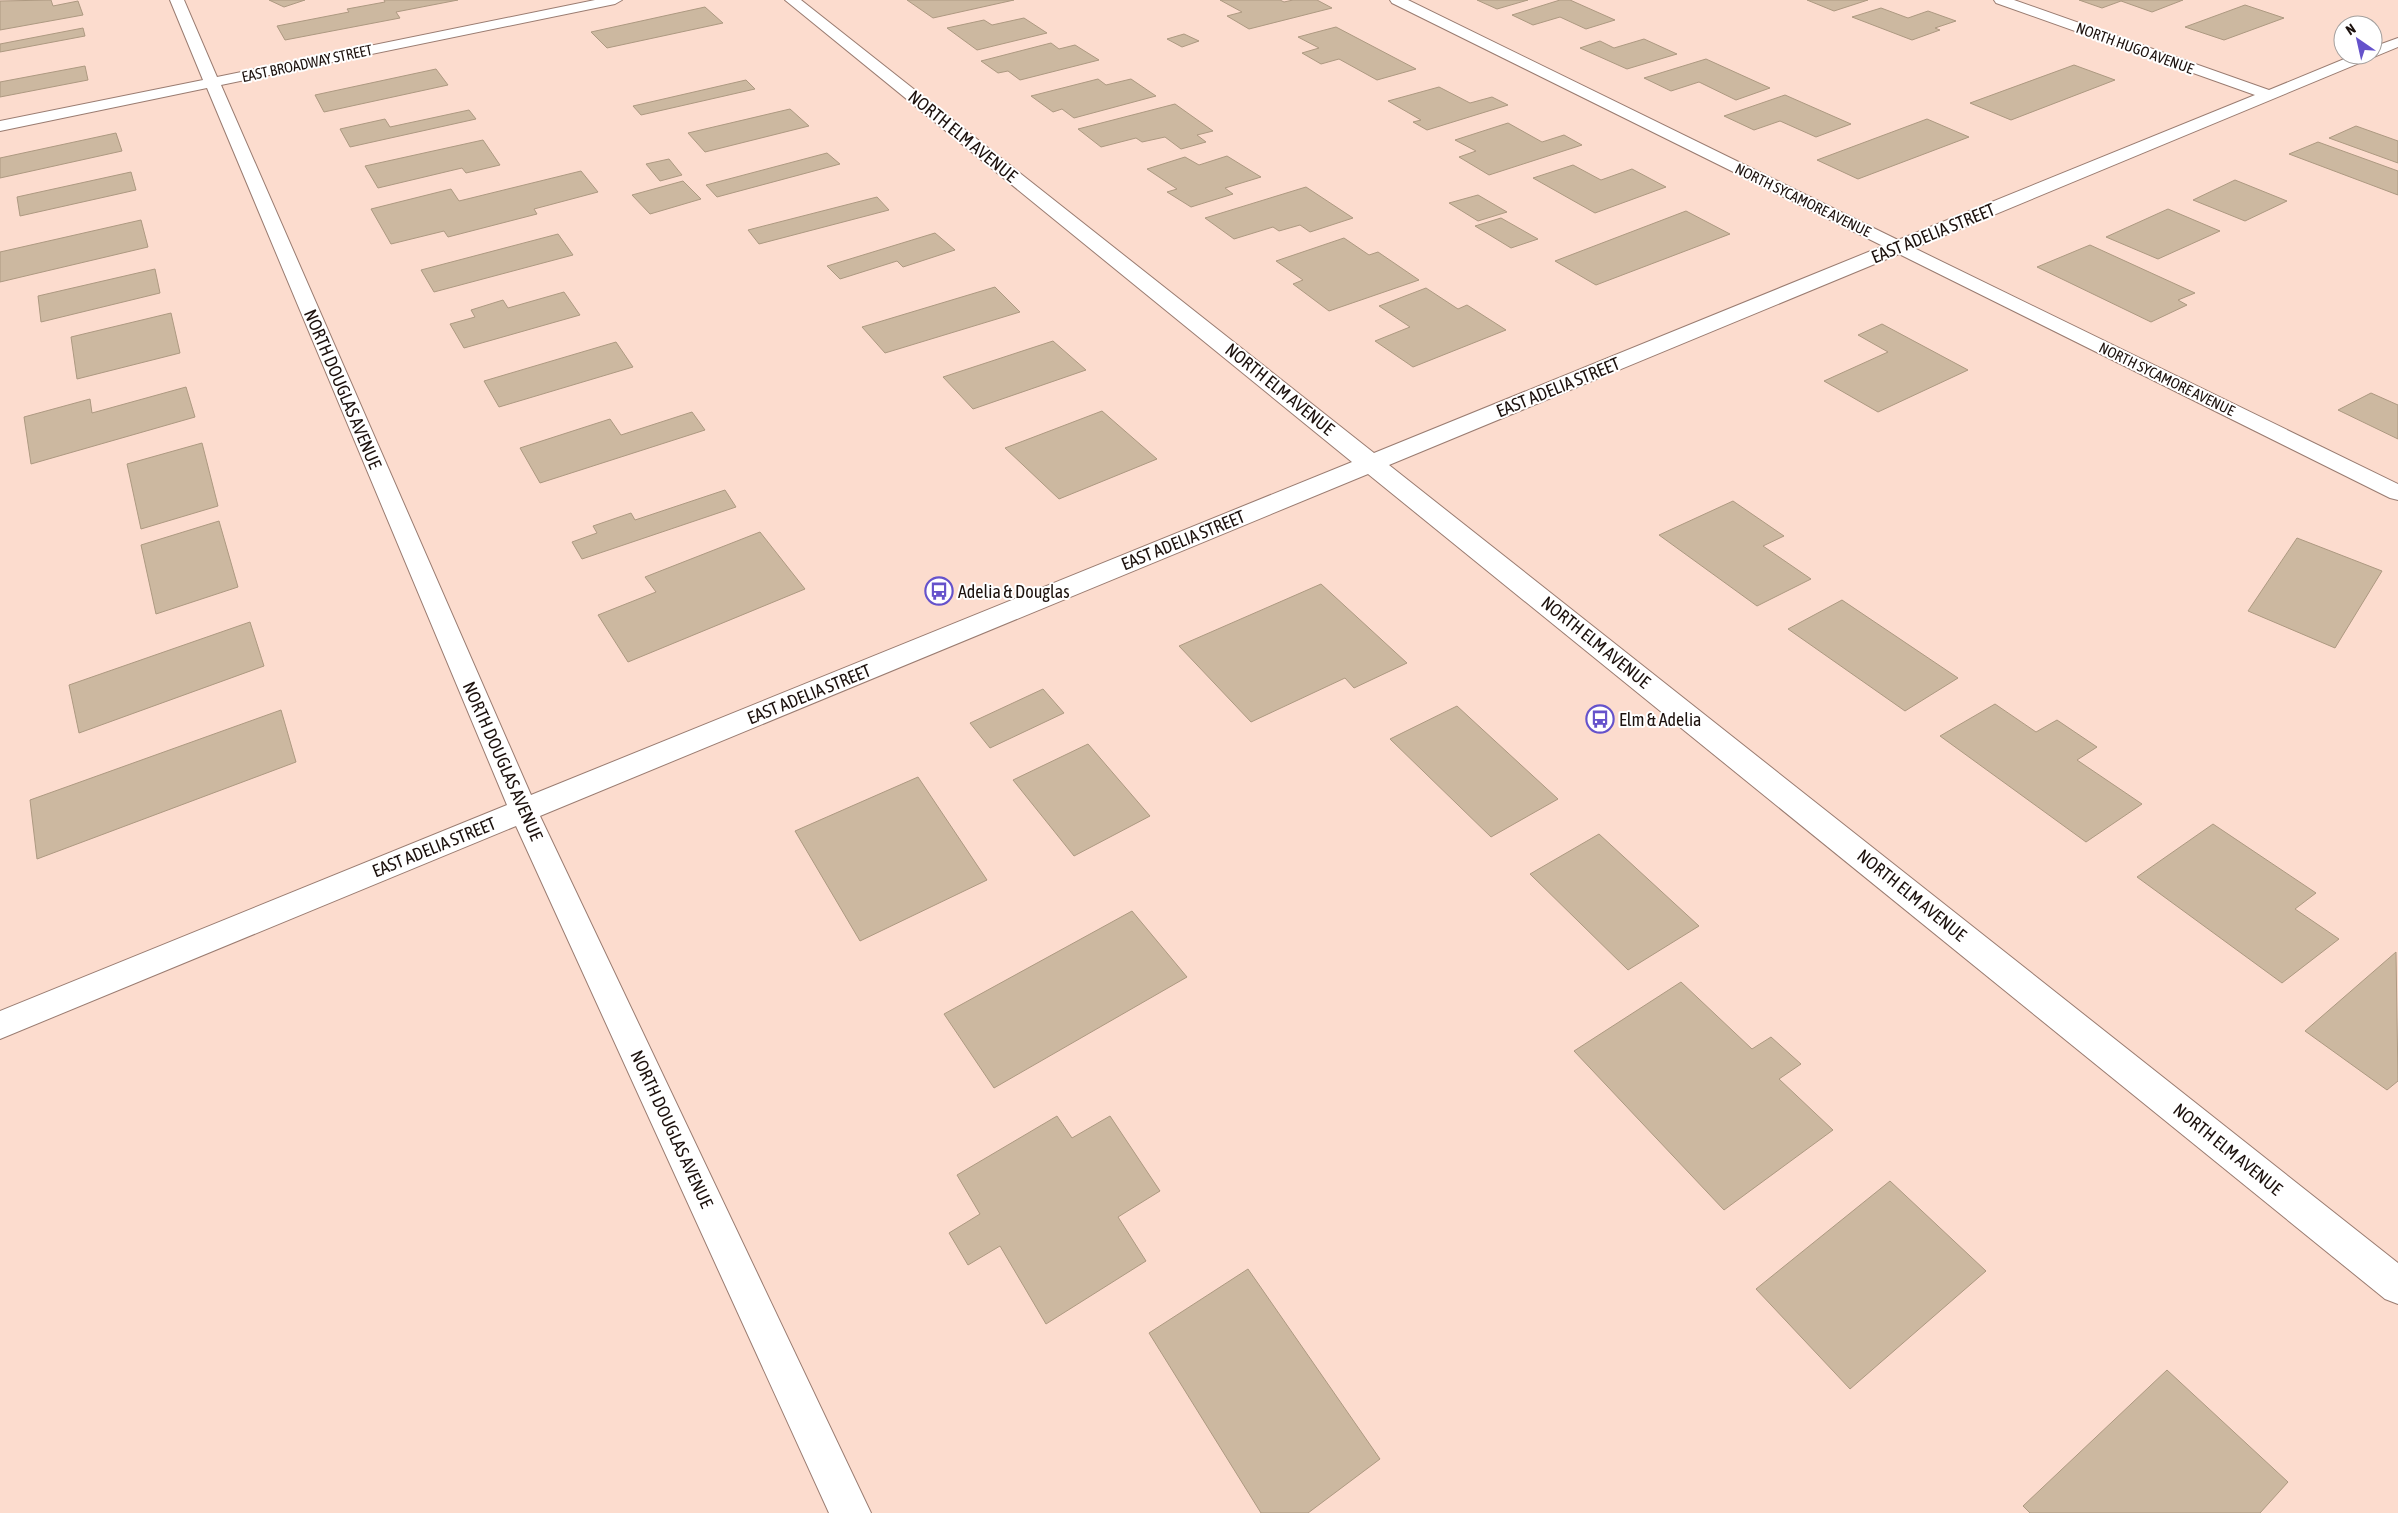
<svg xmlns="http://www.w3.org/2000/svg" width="2398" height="1513" font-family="'Asap Condensed',sans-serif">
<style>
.building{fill:#ccb8a0;stroke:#ad9981}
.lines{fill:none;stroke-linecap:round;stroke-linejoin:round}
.minor-casing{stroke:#9a7c71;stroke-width:2}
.minor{fill:#fff;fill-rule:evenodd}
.labels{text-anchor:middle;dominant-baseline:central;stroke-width:4;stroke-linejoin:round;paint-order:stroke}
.far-street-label{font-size:15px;fill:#1c110d;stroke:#fff}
.street-label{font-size:18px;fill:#1c110d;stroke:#fff}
.poi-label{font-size:18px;fill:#1c110d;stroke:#fff;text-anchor:start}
</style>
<rect width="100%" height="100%" fill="#fcdcce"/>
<!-- building -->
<g class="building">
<polygon points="51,0 53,6 78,1 83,15 0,30 0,1"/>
<polygon points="269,0 305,0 284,7"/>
<polygon points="384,0 458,0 396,12 400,18 285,40 277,26 349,12 347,9 385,2"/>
<polygon points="907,0 1014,0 933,18"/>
<polygon points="1220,0 1280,0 1284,2 1293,0 1317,0 1332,8 1249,29 1227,16 1242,12"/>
<polygon points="1477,0 1528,0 1497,9"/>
<polygon points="1560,0 1570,0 1615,20 1586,29 1560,17 1533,25 1512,15"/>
<polygon points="1807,0 1868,0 1834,11"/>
<polygon points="2079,0 2183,0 2152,12 2121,1 2102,8"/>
<polygon points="2245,5 2284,18 2224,40 2185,27"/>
<polygon points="705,7 723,23 607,48 591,32"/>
<polygon points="1881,8 1908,18 1928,11 1956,21 1935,28 1940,30 1912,40 1852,17"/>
<polygon points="1024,18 1047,33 977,50 947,28 984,20 992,25"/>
<polygon points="1336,27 1416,69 1377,80 1339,59 1321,64 1302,53 1319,48 1298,37"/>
<polygon points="83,28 85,36 0,52 0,44"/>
<polygon points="1184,34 1199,41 1182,47 1167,39"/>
<polygon points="1644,39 1677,54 1627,69 1580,48 1600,41 1614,48"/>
<polygon points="1051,43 1059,49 1075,45 1099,60 1020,80 1008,71 998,73 981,61"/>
<polygon points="1706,59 1770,88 1736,100 1699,82 1671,91 1644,78"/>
<polygon points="2074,65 2115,80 2011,120 1970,103"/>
<polygon points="85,66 88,80 0,97 0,82"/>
<polygon points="436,69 448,85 324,112 315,95"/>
<polygon points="1098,79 1106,85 1131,79 1156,96 1074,118 1062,109 1053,112 1031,96"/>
<polygon points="746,80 755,89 641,115 633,106"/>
<polygon points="1439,87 1470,103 1492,97 1508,105 1427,130 1413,122 1421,120 1388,101"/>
<polygon points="1785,95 1851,124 1816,137 1780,121 1754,130 1724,116"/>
<polygon points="1175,104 1213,131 1197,135 1206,142 1181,149 1165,137 1142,142 1136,138 1101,147 1078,129"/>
<polygon points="790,109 809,126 705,152 688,133"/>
<polygon points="469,110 476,119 350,147 340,129 385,119 390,127"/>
<polygon points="1927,119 1969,137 1858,179 1817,160"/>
<polygon points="1508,123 1542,142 1564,135 1582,145 1489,175 1459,157 1476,151 1455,140"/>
<polygon points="2356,126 2398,141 2398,163 2329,138"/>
<polygon points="116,133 122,151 0,178 0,158"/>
<polygon points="483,140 500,165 466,173 462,168 378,188 365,166"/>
<polygon points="2318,142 2398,171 2398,195 2289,154"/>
<polygon points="827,153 840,164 717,197 706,185"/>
<polygon points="1227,156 1261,177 1225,188 1233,194 1191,207 1167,192 1177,189 1147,169 1185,157 1199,165"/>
<polygon points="669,159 682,175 660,181 646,164"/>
<polygon points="1573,165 1601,180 1632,169 1666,187 1595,213 1533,178"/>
<polygon points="581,171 598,192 534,209 537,214 448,237 444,231 391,244 371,209 451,189 459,201"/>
<polygon points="131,172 136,190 20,216 17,197"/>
<polygon points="2235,180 2287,201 2245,221 2193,200"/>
<polygon points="683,181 701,199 650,214 632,195"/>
<polygon points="1306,187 1353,218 1310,232 1300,225 1279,231 1273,227 1234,239 1205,218"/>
<polygon points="1478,195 1507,212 1478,221 1449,203"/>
<polygon points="877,197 889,210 759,244 748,230"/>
<polygon points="2168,209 2220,231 2158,259 2106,237"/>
<polygon points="1686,211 1730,234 1596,285 1555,261"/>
<polygon points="1501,218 1538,239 1511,248 1475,226"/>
<polygon points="141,220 148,247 0,282 0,252"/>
<polygon points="935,233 955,250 903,267 897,261 840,279 827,266"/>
<polygon points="558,234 573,255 434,292 421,270"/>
<polygon points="1344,238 1369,255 1378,252 1419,280 1329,311 1293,284 1303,280 1276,261"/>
<polygon points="2090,245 2195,293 2178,300 2187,305 2151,322 2037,267"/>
<polygon points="155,269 160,293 41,322 38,296"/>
<polygon points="995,287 1020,312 885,353 862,327"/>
<polygon points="1426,288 1458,309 1467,305 1506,330 1413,367 1375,341 1410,327 1379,306"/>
<polygon points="564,292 580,315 464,348 450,324 475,317 471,310 503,300 508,308"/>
<polygon points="171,313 180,353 77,379 71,337"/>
<polygon points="1882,324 1968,370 1878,412 1824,381 1888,352 1858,335"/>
<polygon points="1053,341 1086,370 973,409 943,377"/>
<polygon points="616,342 633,367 499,407 484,381"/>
<polygon points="186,387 195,417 31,464 24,417 90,399 92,413"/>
<polygon points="2371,393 2398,405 2398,439 2338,410"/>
<polygon points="1102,411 1157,459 1059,499 1005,448"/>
<polygon points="692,412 705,430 540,483 520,448 610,419 621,435"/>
<polygon points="202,443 218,506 141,529 127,464"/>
<polygon points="725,490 736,507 582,559 572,542 597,533 593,526 631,513 635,520"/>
<polygon points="1733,501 1784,536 1763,546 1811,579 1757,606 1659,535"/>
<polygon points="219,521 238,587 156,614 141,545"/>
<polygon points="760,532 805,589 628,662 598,615 656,592 645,577"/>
<polygon points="2297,538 2382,571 2335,648 2248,611"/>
<polygon points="1321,584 1407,663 1354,688 1345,678 1251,722 1179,646"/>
<polygon points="1842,600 1958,678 1905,711 1788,629"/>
<polygon points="250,622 264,666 79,733 69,685"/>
<polygon points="1043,689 1064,713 990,748 970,723"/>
<polygon points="1995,704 2036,732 2057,720 2097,747 2077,760 2142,804 2086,842 1940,736"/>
<polygon points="1457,706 1558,799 1491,837 1390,739"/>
<polygon points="281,710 296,762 37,859 30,800"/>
<polygon points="1088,744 1150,816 1074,856 1013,780"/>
<polygon points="918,777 987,880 860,941 795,831"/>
<polygon points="2213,824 2316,893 2295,909 2339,939 2282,983 2137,877"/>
<polygon points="1599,834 1699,926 1628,970 1530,874"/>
<polygon points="1132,911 1187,977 994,1088 944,1014"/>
<polygon points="2396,952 2398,1081 2387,1090 2305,1031"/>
<polygon points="1681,982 1752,1049 1771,1037 1801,1064 1779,1079 1833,1130 1724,1210 1574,1051"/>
<polygon points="1057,1116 1072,1138 1110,1116 1160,1191 1118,1217 1146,1261 1046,1324 1000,1246 968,1265 949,1233 980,1214 957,1175"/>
<polygon points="1890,1181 1986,1271 1850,1389 1756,1289"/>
<polygon points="1248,1269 1380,1459 1308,1513 1261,1513 1149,1333"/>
<polygon points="2167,1370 2288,1482 2260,1513 2030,1513 2023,1506"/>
</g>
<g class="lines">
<!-- minor casing -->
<g class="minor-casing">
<polygon id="minor" points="170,0 184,0 217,77 595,0 622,0 615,4 221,85 531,795 1352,462 785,0 801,0 1374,453 1883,246 1392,3 1390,0 1408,0 1898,240 2255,95 1996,3 1994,0 2014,0 2269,90 2354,55 2373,55 2373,47 2398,38 2398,47 1914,248 2398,484 2398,500 2390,498 1899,254 1389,465 2398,1263 2398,1304 2385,1299 1368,474 540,816 871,1513 829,1513 516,826 0,1039 0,1011 507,805 207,88 0,131 0,121 203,80"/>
</g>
<!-- minor -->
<use href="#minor" class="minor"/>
</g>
<!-- icons -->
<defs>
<g id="bus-ring" transform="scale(1.4375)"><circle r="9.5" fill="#fff" stroke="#6552cb" stroke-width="1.5"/><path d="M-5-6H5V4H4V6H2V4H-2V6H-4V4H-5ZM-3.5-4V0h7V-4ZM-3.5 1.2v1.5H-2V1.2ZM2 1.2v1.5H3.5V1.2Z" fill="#6552cb"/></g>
</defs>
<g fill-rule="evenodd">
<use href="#bus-ring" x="939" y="591"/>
<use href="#bus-ring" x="1600" y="719"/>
</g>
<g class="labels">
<!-- far-street labels -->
<g class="far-street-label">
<text transform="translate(2135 48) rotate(20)">NORTH HUGO AVENUE</text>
<text transform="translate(307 63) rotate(-12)">EAST BROADWAY STREET</text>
<text transform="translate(1803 200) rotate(26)">NORTH SYCAMORE AVENUE</text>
<text transform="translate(2167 379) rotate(26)">NORTH SYCAMORE AVENUE</text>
</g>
<!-- street labels -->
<g class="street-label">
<text transform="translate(963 136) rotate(39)">NORTH ELM AVENUE</text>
<text transform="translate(1933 233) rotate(-22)">EAST ADELIA STREET</text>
<text transform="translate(1558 387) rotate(-22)">EAST ADELIA STREET</text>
<text transform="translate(343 389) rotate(67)">NORTH DOUGLAS AVENUE</text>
<text transform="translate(1280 389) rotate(39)">NORTH ELM AVENUE</text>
<text transform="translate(1183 540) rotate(-22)">EAST ADELIA STREET</text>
<text transform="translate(1596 642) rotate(39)">NORTH ELM AVENUE</text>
<text transform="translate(809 694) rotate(-22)">EAST ADELIA STREET</text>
<text transform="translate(503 761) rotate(66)">NORTH DOUGLAS AVENUE</text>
<text transform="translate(434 847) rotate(-22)">EAST ADELIA STREET</text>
<text transform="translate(1912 895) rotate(39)">NORTH ELM AVENUE</text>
<text transform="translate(672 1129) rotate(65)">NORTH DOUGLAS AVENUE</text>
<text transform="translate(2228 1149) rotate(39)">NORTH ELM AVENUE</text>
</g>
<!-- poi labels -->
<g class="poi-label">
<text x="958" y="591">Adelia &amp; Douglas</text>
<text x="1619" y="719">Elm &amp; Adelia</text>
</g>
</g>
<!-- north arrow -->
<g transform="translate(2358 40) rotate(326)"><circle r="24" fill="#ffffff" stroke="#a4a09e"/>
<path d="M0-4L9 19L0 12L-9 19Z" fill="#6552cb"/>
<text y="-8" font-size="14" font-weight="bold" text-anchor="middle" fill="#1c110d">N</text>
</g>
</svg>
